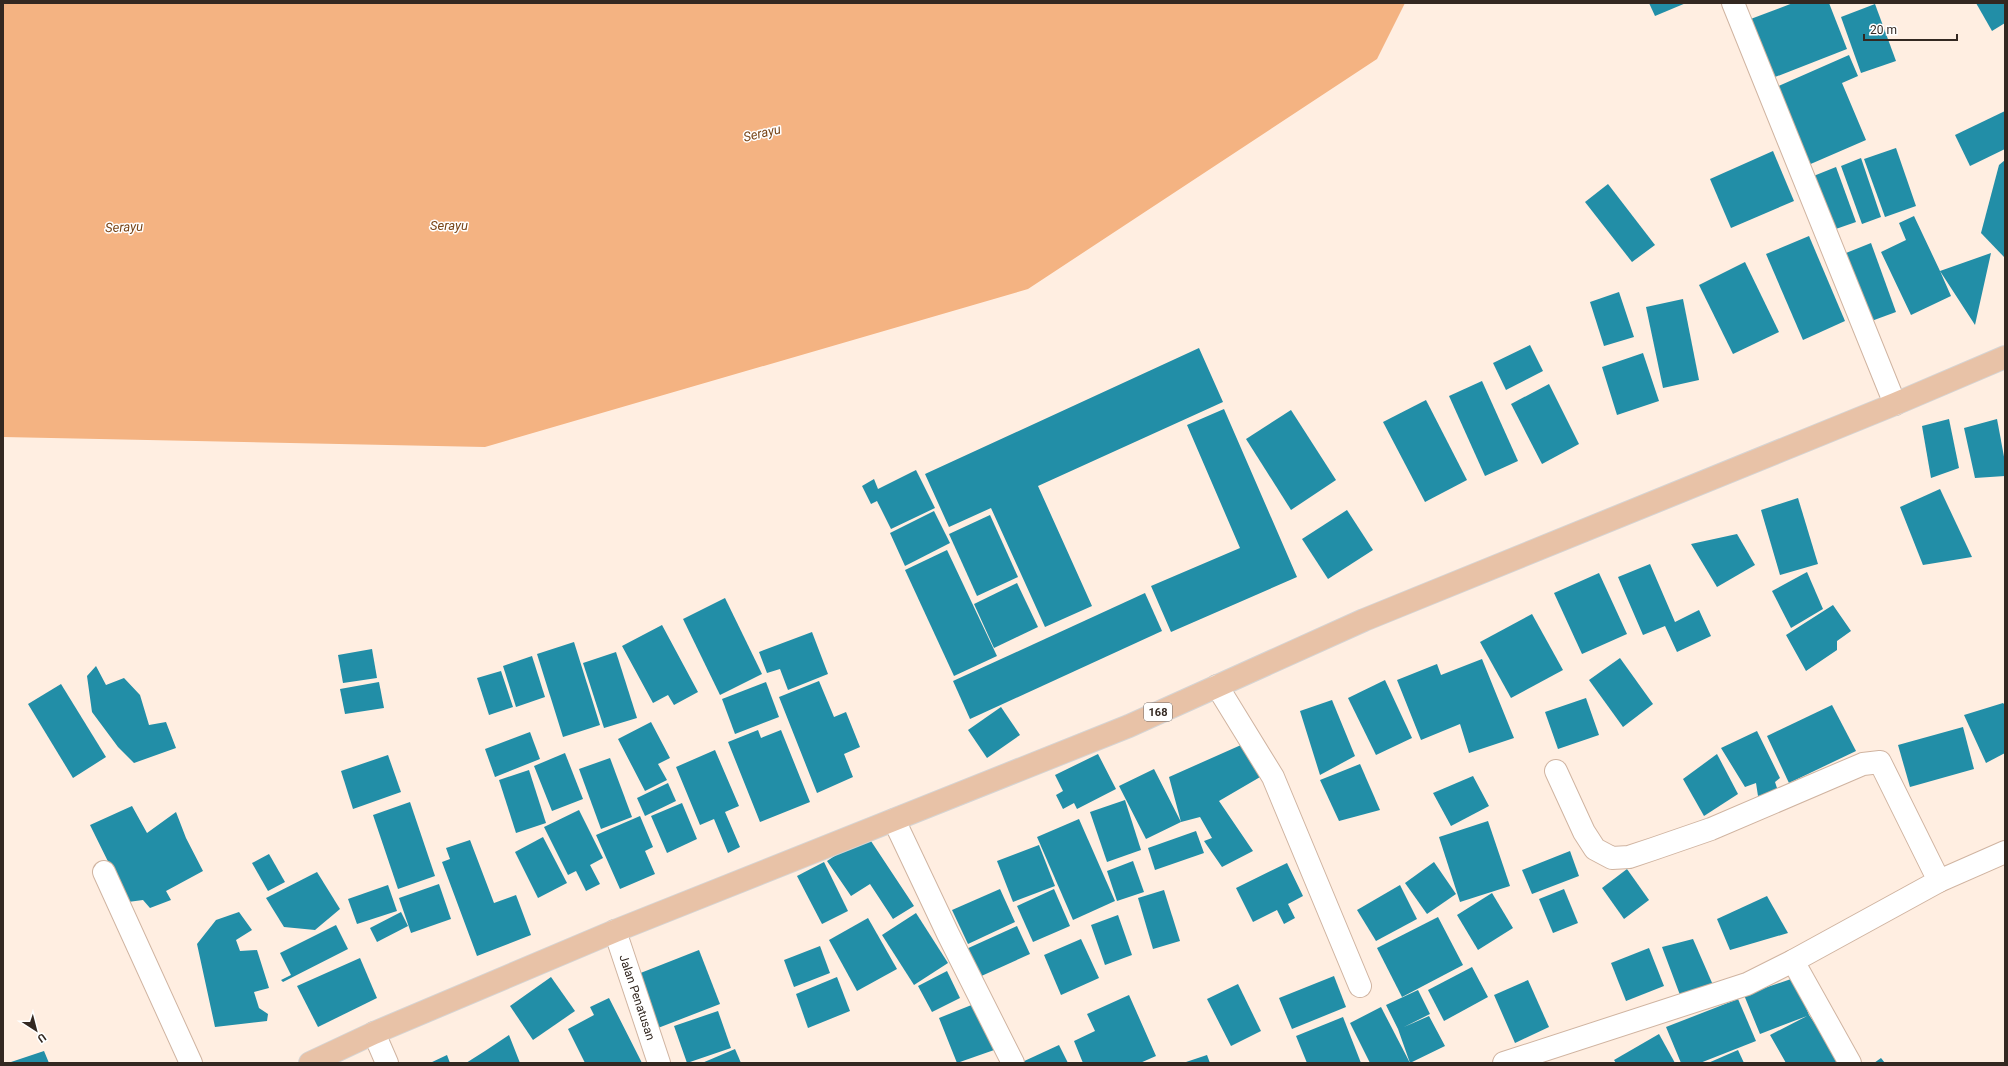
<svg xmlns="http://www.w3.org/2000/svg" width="2008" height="1066" font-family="Roboto,sans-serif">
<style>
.water{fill:#f4b382}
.building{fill:#228ea7}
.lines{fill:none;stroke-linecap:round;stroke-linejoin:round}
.minor-casing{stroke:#d0b4a1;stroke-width:24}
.major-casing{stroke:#d6d4d3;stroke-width:24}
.minor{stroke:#fff;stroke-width:22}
.major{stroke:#e8c2a7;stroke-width:22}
.labels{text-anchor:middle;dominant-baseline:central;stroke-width:3;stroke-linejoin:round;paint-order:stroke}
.shield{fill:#fff;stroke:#706864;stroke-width:1}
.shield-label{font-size:11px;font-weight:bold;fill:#332821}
.street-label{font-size:12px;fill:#332821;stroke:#fff}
.water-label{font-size:13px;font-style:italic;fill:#784416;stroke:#fff}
</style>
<rect width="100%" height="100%" fill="#ffeee1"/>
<!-- water -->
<polygon class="water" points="3,3 180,4 1405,3 1377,59 1028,289 485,447 3,437"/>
<!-- building -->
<g class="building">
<polygon points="1649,3 1686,3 1655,16"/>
<polygon points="1793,3 1829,3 1847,49 1770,79 1748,20"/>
<polygon points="1976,3 2005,3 2005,23 1992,31"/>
<polygon points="1875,4 1896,61 1861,73 1841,17"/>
<polygon points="1849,55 1858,76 1842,83 1866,140 1806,166 1772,89"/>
<polygon points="2005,111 2005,149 1970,166 1955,135"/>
<polygon points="1896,148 1916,206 1885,217 1864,159"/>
<polygon points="1773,151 1794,201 1731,228 1710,179"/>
<polygon points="1861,158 1881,217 1862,224 1841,166"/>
<polygon points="2005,160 2005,258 1981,233 1999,165"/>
<polygon points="1836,167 1856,222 1830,231 1811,177"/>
<polygon points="1608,184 1655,245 1632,262 1585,202"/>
<polygon points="1914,216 1940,271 1991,253 1975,325 1940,271 1951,296 1911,315 1881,252 1906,240 1899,223"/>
<polygon points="1809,236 1845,321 1803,340 1766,254"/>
<polygon points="1871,243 1896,312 1866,323 1841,255"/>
<polygon points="1745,262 1779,332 1733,354 1699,285"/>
<polygon points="1619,292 1634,337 1604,346 1590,302"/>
<polygon points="1683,299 1699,380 1663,388 1646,307"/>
<polygon points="1530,345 1543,371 1506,390 1493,363"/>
<polygon points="1199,348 1223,402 1038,486 1092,606 1045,627 991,508 949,527 925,474"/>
<polygon points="1643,353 1659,401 1617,415 1602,367"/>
<polygon points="1482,381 1518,461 1485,476 1449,396"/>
<polygon points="1549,384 1579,444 1542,464 1511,404"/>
<polygon points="1426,400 1467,480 1425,502 1383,422"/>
<polygon points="1224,409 1297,577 1171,632 1151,586 1240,548 1187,425"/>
<polygon points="1291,410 1336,480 1291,510 1246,439"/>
<polygon points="1949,419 1959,468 1931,478 1922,426"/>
<polygon points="1997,419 2005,462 2005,476 1975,478 1964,428"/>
<polygon points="916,470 935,508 891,529 877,501 871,504 862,486 874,479 878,489"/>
<polygon points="1940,489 1972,557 1923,565 1900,507"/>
<polygon points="1798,498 1818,564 1780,575 1761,510"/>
<polygon points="1347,510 1373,550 1328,579 1302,539"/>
<polygon points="934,511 950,543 905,566 890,533"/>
<polygon points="990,515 1018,577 977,596 949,534"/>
<polygon points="1737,534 1755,565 1717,587 1691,544"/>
<polygon points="947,550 997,656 954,676 905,570"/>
<polygon points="1650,564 1675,622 1699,610 1711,636 1677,652 1665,626 1643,635 1618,577"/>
<polygon points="1807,572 1823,609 1791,628 1772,591"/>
<polygon points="1599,573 1627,634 1582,654 1554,593"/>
<polygon points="1017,583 1038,627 994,648 974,604"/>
<polygon points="1145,593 1162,631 970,719 953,681"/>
<polygon points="725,598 762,674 720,695 683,619"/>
<polygon points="1833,605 1851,631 1837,641 1837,650 1806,671 1786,635"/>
<polygon points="1532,614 1563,670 1511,698 1480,642"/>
<polygon points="662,625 698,692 674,705 668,695 653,703 622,646"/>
<polygon points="812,632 828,674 788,690 780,669 767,673 759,652"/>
<polygon points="574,642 600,725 563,737 537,654"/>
<polygon points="372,649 377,678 343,683 338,655"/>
<polygon points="616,652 637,718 604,728 583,663"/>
<polygon points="532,656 545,697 516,707 503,666"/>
<polygon points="1620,658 1653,704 1623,727 1589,680"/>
<polygon points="1482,659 1514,738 1469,753 1460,724 1421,740 1397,680 1437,664 1441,675"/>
<polygon points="96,666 106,685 124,678 140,695 149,725 166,722 176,748 134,763 118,747 92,712 87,676"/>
<polygon points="501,671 513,707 489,715 477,678"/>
<polygon points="1385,680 1412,738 1376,755 1348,698"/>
<polygon points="819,681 834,717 846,712 860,747 844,754 853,777 817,793 779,697"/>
<polygon points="379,682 384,708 345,714 340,689"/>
<polygon points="766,682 779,717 735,734 722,699"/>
<polygon points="61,684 106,757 73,778 28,704"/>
<polygon points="1586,698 1599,735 1558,749 1545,712"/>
<polygon points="1332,700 1355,756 1320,775 1300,711"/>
<polygon points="2003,703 2005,705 2005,753 1986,763 1964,715"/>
<polygon points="1832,705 1856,751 1789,783 1767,736"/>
<polygon points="1001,707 1020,735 987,758 968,730"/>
<polygon points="651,722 670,758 658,764 667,780 645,791 618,739"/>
<polygon points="1963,727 1974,769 1910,787 1898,745"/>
<polygon points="758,730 761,738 781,730 810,802 760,822 728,742"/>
<polygon points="1757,731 1780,778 1775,782 1779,794 1758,796 1756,783 1745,787 1721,748"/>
<polygon points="530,732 540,759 495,777 485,749"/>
<polygon points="1250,741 1267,773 1219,801 1253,851 1222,867 1204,841 1212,838 1200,817 1181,822 1146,839 1119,786 1154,769 1181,822 1169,777"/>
<polygon points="715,750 739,806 725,812 740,847 728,853 714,819 700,825 676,767"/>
<polygon points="565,753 583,799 552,811 534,766"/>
<polygon points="1098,754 1116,789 1077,809 1074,803 1063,809 1056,795 1063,791 1055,775"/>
<polygon points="1717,754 1738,794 1704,816 1683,779"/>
<polygon points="388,755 401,792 353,809 341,771"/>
<polygon points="610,758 632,817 601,829 579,769"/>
<polygon points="1360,764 1380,810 1339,821 1320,780"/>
<polygon points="529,770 546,823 516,833 499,780"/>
<polygon points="1473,776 1489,806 1451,826 1433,793"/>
<polygon points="668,783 676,801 645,816 637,798"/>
<polygon points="1125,800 1141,850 1107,862 1090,812"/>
<polygon points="410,802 435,876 398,889 373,815"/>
<polygon points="682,803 697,839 667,853 651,816"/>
<polygon points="132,806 147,833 176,812 186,838 203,871 166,891 171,900 150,908 143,900 128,902 90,825"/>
<polygon points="579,810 603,858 590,865 600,884 586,891 576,871 568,875 544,827"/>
<polygon points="640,816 653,847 645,851 655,874 620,889 596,835"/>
<polygon points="1079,819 1115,901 1073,920 1037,837"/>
<polygon points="1488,821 1510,886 1460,902 1439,837"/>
<polygon points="1196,831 1204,853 1155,870 1148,848"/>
<polygon points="867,835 914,906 893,919 870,884 851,896 827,861"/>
<polygon points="543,837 567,883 538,898 515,852"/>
<polygon points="470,840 494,903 516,895 531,935 477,956 442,862 450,859 446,848"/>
<polygon points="1039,845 1055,886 1013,902 997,861"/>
<polygon points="1570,851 1579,876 1532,894 1522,870"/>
<polygon points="269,854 285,882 268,891 252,863"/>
<polygon points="1133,861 1144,892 1117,901 1107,871"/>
<polygon points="824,862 848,911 822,924 797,876"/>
<polygon points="1434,862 1456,894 1427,914 1405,883"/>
<polygon points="1287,863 1303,896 1288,904 1295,918 1284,924 1277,910 1253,922 1236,888"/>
<polygon points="1627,869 1649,900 1624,919 1602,888"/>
<polygon points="317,872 340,909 315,930 284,927 266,898"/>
<polygon points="439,884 451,919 411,933 399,898"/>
<polygon points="388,885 397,911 357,924 348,899"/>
<polygon points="1400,885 1417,919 1376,941 1357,910"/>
<polygon points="1000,889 1015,922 968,944 952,910"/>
<polygon points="1054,889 1070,926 1033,942 1017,906"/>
<polygon points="1564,889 1578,923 1553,933 1539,899"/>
<polygon points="1164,890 1180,941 1153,949 1138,898"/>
<polygon points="1492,893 1513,928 1478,950 1457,915"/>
<polygon points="1767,896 1788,933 1730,950 1717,919"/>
<polygon points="239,912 252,930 236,940 240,951 257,950 269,988 254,992 259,1008 268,1014 267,1021 215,1027 197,944 216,920"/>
<polygon points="401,912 408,926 377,942 370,928"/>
<polygon points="916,913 948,963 914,985 882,935"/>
<polygon points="1118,915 1132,955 1105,965 1091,925"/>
<polygon points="1438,917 1463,965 1402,997 1377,948"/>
<polygon points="868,918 897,969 857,991 829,940"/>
<polygon points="336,925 348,949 283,982 281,980 291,975 280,953"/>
<polygon points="1017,926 1030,954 977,978 964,950"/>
<polygon points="1081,939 1099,978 1061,995 1044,955"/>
<polygon points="1693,939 1713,985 1683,1003 1662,947"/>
<polygon points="820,946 830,973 794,987 784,960"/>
<polygon points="1649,948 1664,986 1626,1001 1611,963"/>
<polygon points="699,950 720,1004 658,1028 638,974"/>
<polygon points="360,958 377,998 318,1027 297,986"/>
<polygon points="1472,967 1488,997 1444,1021 1428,990"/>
<polygon points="947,971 960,998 932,1012 918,986"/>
<polygon points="1334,976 1346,1007 1292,1029 1279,998"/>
<polygon points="551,977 575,1011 533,1040 510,1006"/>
<polygon points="837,977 850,1011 808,1028 796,994"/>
<polygon points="1794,978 1809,1015 1842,1063 1786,1063 1770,1035 1807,1016 1760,1034 1744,995"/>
<polygon points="1528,980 1549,1027 1515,1043 1494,995"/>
<polygon points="1238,984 1261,1031 1231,1046 1207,999"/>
<polygon points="1418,990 1430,1014 1404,1027 1429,1016 1445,1046 1410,1063 1398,1029 1386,1005"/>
<polygon points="1129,995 1156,1056 1140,1063 1083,1063 1074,1041 1095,1031 1087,1014"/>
<polygon points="609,998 642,1063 585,1063 568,1029 594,1015 590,1007"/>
<polygon points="1738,999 1756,1041 1700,1063 1681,1063 1666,1027"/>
<polygon points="979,1002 997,1049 957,1063 939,1018"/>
<polygon points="1381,1007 1410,1063 1370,1063 1350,1023"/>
<polygon points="718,1011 731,1048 687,1063 674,1026"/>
<polygon points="1343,1017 1361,1063 1307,1063 1296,1036"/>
<polygon points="1659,1034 1675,1063 1616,1063 1614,1060"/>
<polygon points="509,1035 520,1063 466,1063 485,1051"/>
<polygon points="1059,1045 1068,1063 1020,1063"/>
<polygon points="735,1049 741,1063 702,1063"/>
<polygon points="1738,1050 1744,1063 1708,1063"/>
<polygon points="44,1051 49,1063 8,1063"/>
<polygon points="447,1055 450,1063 430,1063"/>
<polygon points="1207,1055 1210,1063 1183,1063"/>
<polygon points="1881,1058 1885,1063 1874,1063"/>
</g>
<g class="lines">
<!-- minor casing -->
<g class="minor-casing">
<g id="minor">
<polyline points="1733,3 1895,404"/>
<polyline points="1217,686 1273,777 1360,986"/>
<polyline points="894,820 948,934 1013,1063"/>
<polyline points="104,872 191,1063"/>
<polyline points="1939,881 2005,852"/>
<path id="s1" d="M 615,931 L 659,1063"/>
<polyline points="1793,961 1850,1063"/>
<polyline points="374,1033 387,1063"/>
<polyline points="1504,1063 1747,984 1793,961 1939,881 1880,762 1863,764 1711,829 1653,849 1629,857 1612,858 1595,849 1584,832 1556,771"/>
</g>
</g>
<!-- major casing -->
<g class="major-casing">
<polyline id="major" points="310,1063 374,1033 615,931 1129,726 1364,620 1895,404 2005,357"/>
</g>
<!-- minor -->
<use href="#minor" class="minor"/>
<!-- major -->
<use href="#major" class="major"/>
</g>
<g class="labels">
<!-- shield labels -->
<rect class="shield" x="1144" y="703" width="28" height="18" rx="3"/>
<g class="shield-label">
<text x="1158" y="712">168</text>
</g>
<!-- street labels -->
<g class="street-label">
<text stroke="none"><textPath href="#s1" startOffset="70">Jalan Penatusan</textPath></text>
</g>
<!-- water labels -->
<g class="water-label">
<text transform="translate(762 133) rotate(-13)">Serayu</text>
<text x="449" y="225">Serayu</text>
<text transform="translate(124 227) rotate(-2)">Serayu</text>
</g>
</g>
<!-- border -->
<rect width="2008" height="1066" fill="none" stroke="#332821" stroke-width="8"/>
<!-- north arrow -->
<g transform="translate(36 1030) rotate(144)" stroke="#ffffff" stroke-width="3" paint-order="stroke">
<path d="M0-3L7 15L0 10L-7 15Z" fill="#332821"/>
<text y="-6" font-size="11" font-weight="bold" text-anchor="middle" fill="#332821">U</text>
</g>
<!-- scale -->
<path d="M1864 34v6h93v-6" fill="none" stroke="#332821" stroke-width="2"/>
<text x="1870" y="34" font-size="12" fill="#332821" stroke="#ffffff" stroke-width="3" paint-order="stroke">20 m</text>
</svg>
